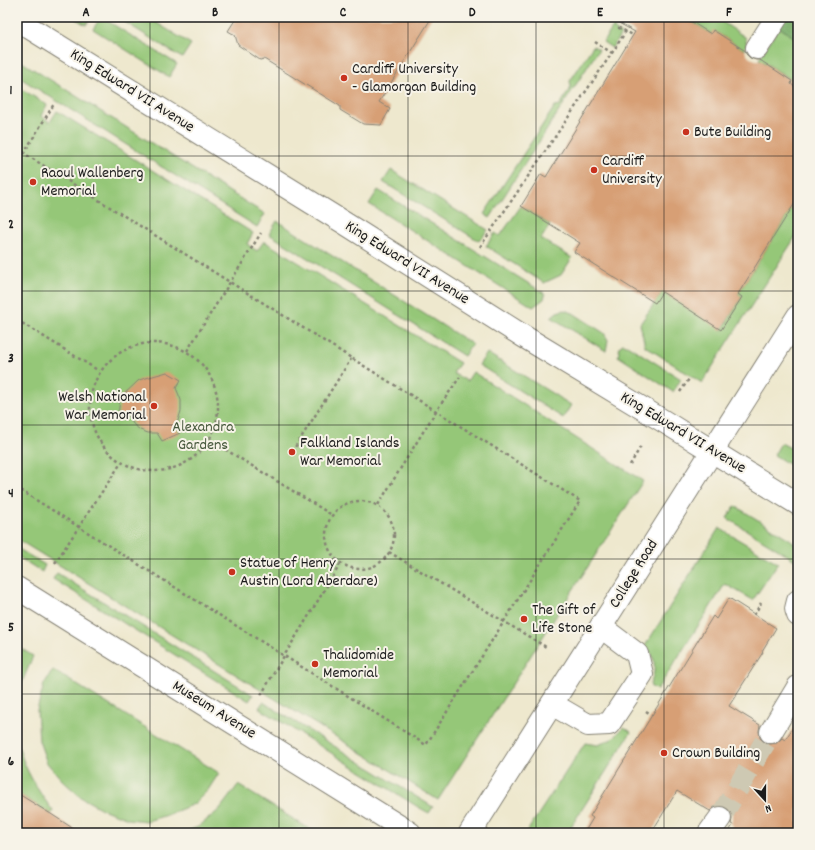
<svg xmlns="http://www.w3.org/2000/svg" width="815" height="850" font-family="Dekko,sans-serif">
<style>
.green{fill:#95c778;stroke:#58724a}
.forest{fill:#78ac68;stroke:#4a6442}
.building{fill:#d79f74}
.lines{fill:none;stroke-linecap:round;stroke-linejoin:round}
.minor-tunnel{stroke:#cec9b3;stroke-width:22;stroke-dasharray:22 11;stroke-linecap:butt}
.minor-casing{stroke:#858275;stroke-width:24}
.path{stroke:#858275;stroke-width:2.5;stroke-dasharray:3 3;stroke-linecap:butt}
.minor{stroke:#fff;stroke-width:22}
.grid{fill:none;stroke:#1c1c1c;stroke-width:1;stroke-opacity:0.55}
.poi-dot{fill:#c8321e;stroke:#f7f3e8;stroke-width:1.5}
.labels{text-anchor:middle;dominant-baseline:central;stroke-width:4;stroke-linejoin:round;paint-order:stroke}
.poi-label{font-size:16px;fill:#1c1c1c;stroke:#f7f3e8;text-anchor:start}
.street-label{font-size:16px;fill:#1c1c1c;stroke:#f7f3e8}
.park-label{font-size:16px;fill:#46583c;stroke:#f7f3e8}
.neatline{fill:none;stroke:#1c1c1c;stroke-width:1.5}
.grid-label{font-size:13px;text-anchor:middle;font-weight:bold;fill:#1c1c1c}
</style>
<rect width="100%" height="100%" fill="#f7f3e8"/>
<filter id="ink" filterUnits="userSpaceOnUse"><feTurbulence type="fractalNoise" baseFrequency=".025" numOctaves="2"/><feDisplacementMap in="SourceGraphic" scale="8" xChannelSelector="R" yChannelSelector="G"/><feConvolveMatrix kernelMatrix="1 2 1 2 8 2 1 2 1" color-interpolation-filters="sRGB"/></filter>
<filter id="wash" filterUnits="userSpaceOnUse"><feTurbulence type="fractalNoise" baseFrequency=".012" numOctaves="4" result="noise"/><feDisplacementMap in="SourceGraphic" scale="16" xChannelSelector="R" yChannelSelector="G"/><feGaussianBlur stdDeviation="0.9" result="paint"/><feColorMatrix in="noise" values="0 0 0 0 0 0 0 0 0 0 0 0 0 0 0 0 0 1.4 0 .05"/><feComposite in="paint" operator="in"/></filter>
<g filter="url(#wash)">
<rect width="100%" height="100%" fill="#eee8ce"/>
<!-- green -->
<g class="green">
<polygon points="73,17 91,17 86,25"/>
<polygon points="101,17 177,64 169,77 93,29"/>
<polygon points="117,17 147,17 191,44 182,58"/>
<polygon points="620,17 622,17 614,29 621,34 612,48 603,42"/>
<path d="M 684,17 L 719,17 L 718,19 L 745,37 C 747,42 747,45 744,50 L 714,31 L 711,34 Z"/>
<polygon points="779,27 798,40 798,89 791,84 792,80 759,59"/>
<polygon points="593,46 599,49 490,218 484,214 555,106 560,105 571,87 570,81"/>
<polygon points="17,59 265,214 257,227 17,76"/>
<polygon points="17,86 47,105 41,116 50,122 57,111 253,233 247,244 257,251 264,241 460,363 453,373 467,381 473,372 643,481 438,800 17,539"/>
<polygon points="391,170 488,230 479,241 383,182"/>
<polygon points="378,190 544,293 545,295 544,299 533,307 369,204"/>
<polygon points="798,198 798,233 702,383 645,346 640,324 662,292 722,330 742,297 738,294"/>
<polygon points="521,206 550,225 541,239 572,258 561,275 544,283 486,246 495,233 500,236"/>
<polygon points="277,221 472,344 464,356 269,234"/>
<polygon points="564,310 573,313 604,333 608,340 606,351 551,317 557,312"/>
<polygon points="623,344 627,345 681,379 673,392 618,356 620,346"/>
<polygon points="487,353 571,405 563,418 479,365"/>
<path d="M 798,412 L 798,440 C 793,436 791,428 793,421 C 794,418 796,415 798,412 Z"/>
<polygon points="781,443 798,452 798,470 774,455"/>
<path d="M 735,506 L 791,540 C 799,548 798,551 798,562 L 727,518 Z"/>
<path d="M 719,528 L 778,563 L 753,600 L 725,584 L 657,690 L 650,686 L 651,685 L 650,684 C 656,671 657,656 645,646 Z"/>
<polygon points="17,548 45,565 42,572 17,556"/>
<polygon points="57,573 253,695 249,701 53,579"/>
<polygon points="17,646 33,656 21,685 17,705"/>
<polygon points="53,670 219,773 208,790 194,804 167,815 147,821 128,819 102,809 82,798 63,781 47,763 39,741 37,710 44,684"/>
<polygon points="263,702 433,807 429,813 418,807 259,708"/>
<polygon points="624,727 631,732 567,833 526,833 585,743 598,745 612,739"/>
<path d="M 17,738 C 21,764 37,790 53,811 L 51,814 L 17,793 Z"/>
<polygon points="238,785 316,833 182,833 198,827 219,810"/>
</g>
<!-- forest -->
<polygon class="forest" points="785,17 798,17 798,40 779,27"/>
<g id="blocks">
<!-- building -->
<g class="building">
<polygon points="237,17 432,17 379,102 390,109 381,125 363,124 340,110 340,106 264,59 260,60 238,45 235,35 228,31"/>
<polygon points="608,17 684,17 711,34 713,30 744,50 745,50 746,54 750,58 756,60 760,60 792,81 791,84 798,89 798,198 738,294 742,297 721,330 662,292 655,303 574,252 580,243 521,206 541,174 546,177 635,32"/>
<polygon points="167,372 181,380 176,388 181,400 181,411 176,427 180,433 162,441 157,433 148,433 140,430 133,424 129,416 118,416 120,398 139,380"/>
<polygon points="729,598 776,628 762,651 763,652 729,706 760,725 759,731 760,738 764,742 770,744 777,743 782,738 785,740 798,720 798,833 728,833 733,825 731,824 732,819 732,813 728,808 722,806 715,806 710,811 677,791 651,833 584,833 593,818 590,816 713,616 716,619"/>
<polygon points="17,793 51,814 80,833 17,833"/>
</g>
</g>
</g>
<g filter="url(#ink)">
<use href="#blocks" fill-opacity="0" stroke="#858275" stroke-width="1"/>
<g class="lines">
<!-- minor-tunnel -->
<polyline class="minor-tunnel" points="720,818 771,732"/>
<!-- minor casing -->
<g class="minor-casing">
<g id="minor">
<polyline points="17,20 346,224 523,336 660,419 798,504"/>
<polyline points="757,48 777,17"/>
<polyline points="17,588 410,833"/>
<polyline points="798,601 796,609 798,615"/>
<polyline points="552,704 588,725 609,724 642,674 637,654 601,627"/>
<polyline points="771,732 798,687"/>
<polyline points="470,833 798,316"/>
<polyline points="709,833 720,818"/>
</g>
</g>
<!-- path -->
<g class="path">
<polyline points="626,17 619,28 633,35"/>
<polyline points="610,22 614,17"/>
<polyline points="595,42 612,53"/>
<polyline points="17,149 580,501 426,745 17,488"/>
<polyline points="17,164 54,104"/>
<polyline points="480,247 612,53 626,31"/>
<polyline points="17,320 99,371"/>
<circle cx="154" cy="407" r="64"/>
<polyline points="187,351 261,233"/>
<polyline points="680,392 689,379"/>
<polyline points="210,440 332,515"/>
<polyline points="292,452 351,359"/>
<polyline points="630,465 641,446"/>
<circle cx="360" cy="535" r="34"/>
<polyline points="378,505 436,411 460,377"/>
<polyline points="389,552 546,647"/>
<polyline points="55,563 121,463"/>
<polyline points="754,615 761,603"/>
<polyline points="261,695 284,656 341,563"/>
<polyline points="646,711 652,715"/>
</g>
<!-- minor -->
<use href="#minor" class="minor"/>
</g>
</g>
<!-- grid -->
<path class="grid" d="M 150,17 L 150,833M 279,17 L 279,833M 408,17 L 408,833M 536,17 L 536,833M 664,17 L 664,833M 17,156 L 798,156M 17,291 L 798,291M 17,425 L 798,425M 17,559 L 798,559M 17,694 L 798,694"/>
<!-- markers -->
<g class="poi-dot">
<circle cx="344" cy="78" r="4"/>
<circle cx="686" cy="132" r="4"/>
<circle cx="594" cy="170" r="4"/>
<circle cx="33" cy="182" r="4"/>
<circle cx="154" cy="406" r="4"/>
<circle cx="292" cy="452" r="4"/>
<circle cx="232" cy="572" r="4"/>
<circle cx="524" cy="619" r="4"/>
<circle cx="315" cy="664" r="4"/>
<circle cx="664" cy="753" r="4"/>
</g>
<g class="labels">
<!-- poi labels -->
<g class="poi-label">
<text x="352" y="69">Cardiff University<tspan x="352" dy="18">- Glamorgan Building</tspan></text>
<text x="694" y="132">Bute Building</text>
<text x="602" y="161">Cardiff<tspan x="602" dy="18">University</tspan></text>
<text x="41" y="173">Raoul Wallenberg<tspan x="41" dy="18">Memorial</tspan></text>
<text x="146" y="397" text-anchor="end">Welsh National<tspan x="146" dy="18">War Memorial</tspan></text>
<text x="300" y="443">Falkland Islands<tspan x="300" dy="18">War Memorial</tspan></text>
<text x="240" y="563">Statue of Henry<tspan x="240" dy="18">Austin (Lord Aberdare)</tspan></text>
<text x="532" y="610">The Gift of<tspan x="532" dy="18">Life Stone</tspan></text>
<text x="323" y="655">Thalidomide<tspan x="323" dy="18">Memorial</tspan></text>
<text x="672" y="753">Crown Building</text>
</g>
<!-- street labels -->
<g class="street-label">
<text transform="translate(132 91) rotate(32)">King Edward VII Avenue</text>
<text transform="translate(407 263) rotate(32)">King Edward VII Avenue</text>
<text transform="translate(683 433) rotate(31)">King Edward VII Avenue</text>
<text transform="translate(634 574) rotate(-58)">College Road</text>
<text transform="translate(214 710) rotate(32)">Museum Avenue</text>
</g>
<!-- park labels -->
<g class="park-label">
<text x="203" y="427">Alexandra<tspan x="203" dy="18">Gardens</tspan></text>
</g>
</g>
<!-- margin -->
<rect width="815" height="850" fill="none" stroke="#f7f3e8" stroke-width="44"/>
<!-- north arrow -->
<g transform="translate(765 800) rotate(159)" stroke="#f7f3e8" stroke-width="3" paint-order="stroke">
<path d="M0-3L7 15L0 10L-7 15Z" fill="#1c1c1c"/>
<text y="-6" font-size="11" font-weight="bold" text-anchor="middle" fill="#1c1c1c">N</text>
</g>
<rect x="22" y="22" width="771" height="806" class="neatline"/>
<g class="grid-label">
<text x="86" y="16">A</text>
<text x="215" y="16">B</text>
<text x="343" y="16">C</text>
<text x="472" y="16">D</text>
<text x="600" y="16">E</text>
<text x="729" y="16">F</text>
<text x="11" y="94">1</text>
<text x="11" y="228">2</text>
<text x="11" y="362">3</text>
<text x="11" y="497">4</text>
<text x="11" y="631">5</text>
<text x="11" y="765">6</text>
</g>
</svg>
